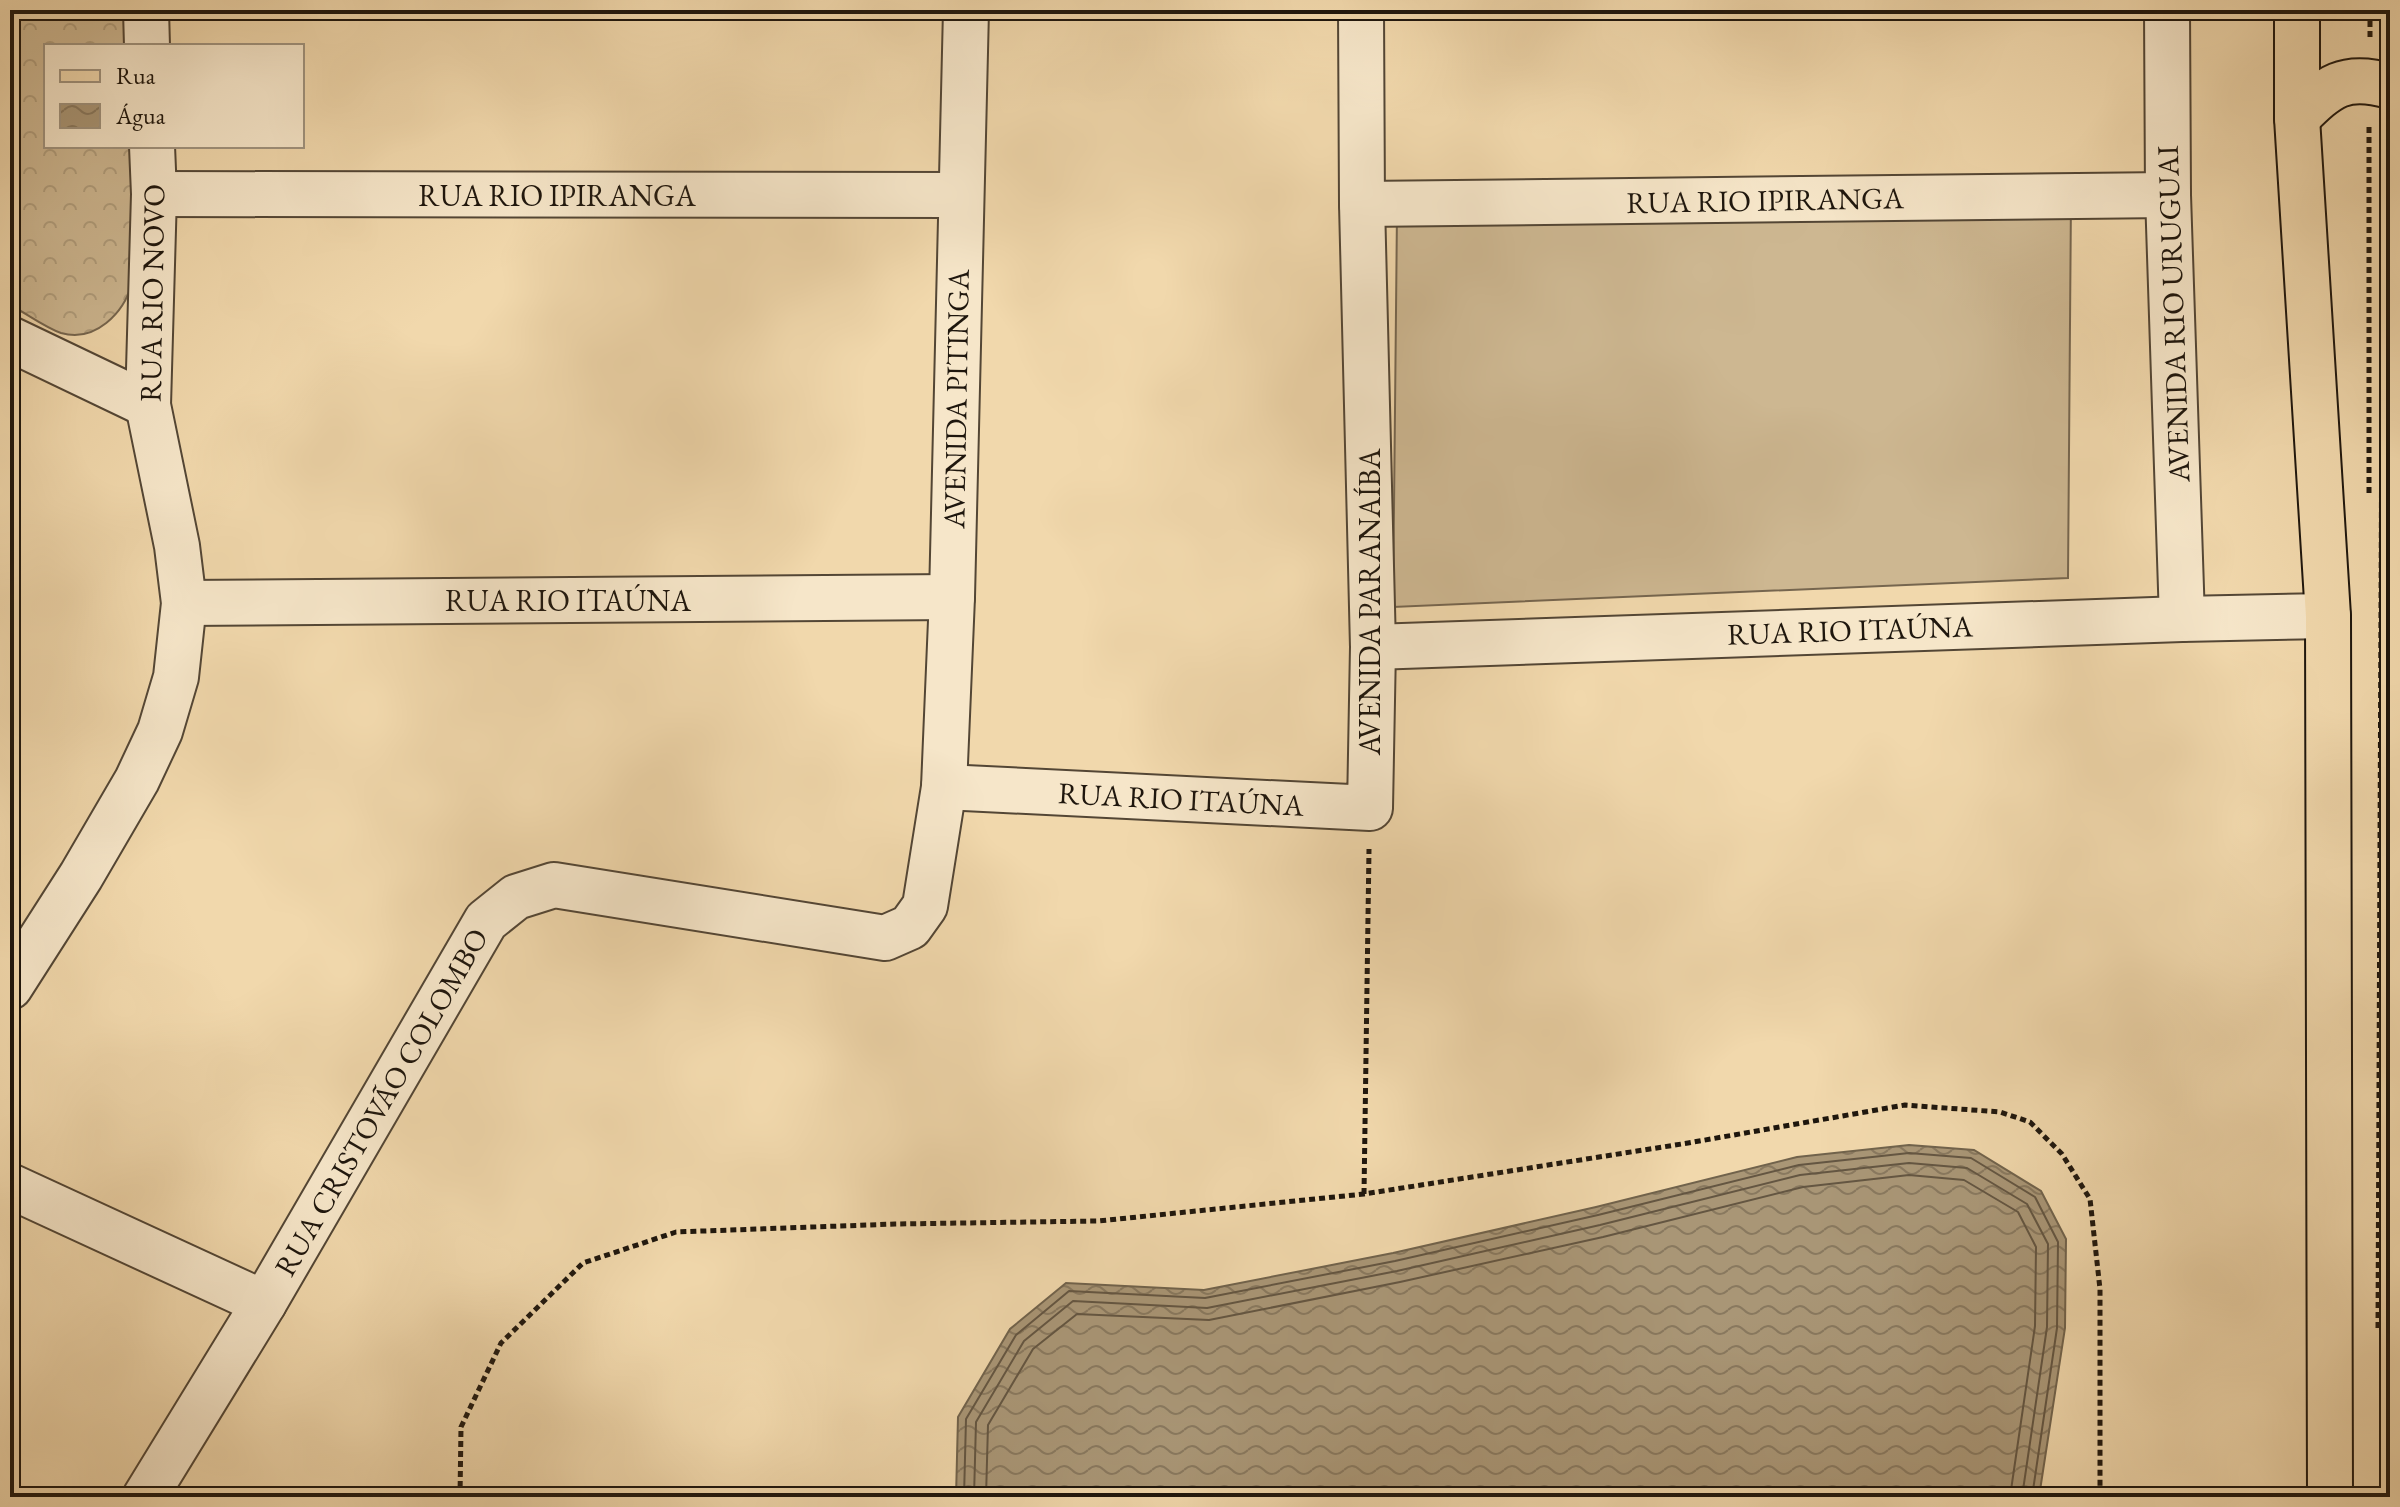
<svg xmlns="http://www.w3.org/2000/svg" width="2400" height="1507" font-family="'EB Garamond',serif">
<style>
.forest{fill:url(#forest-crowns);stroke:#76664f;stroke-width:2}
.garden{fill:#cdb791;stroke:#76664f;stroke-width:2}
.water{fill:url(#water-waves);stroke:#71634c;stroke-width:2}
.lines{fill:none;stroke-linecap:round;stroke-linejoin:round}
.shore{stroke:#645642;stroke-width:2}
.minor-casing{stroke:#534635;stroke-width:48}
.major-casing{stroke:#1e160d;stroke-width:48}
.path{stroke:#1e160d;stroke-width:5;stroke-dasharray:6 4;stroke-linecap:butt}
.minor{stroke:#f6e6c9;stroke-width:44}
.major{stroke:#f1d8ac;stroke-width:44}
.labels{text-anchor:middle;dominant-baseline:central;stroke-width:8;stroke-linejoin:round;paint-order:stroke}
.street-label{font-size:30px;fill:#1e160d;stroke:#f6e6c9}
</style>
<defs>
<pattern id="forest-crowns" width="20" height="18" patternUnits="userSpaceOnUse" patternTransform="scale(2)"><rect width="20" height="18" fill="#cdb791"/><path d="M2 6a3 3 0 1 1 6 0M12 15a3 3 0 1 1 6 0" fill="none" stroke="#b09d7c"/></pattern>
<pattern id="water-waves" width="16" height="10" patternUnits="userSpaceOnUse" patternTransform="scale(2)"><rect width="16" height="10" fill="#a99676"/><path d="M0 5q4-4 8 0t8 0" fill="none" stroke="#89795f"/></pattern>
</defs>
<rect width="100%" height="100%" fill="#f1d8ac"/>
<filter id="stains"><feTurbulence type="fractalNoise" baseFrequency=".0025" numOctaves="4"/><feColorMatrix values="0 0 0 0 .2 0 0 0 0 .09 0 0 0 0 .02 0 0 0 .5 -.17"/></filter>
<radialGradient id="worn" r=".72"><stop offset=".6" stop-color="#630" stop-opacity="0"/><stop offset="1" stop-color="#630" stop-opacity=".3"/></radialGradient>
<!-- forest -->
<path class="forest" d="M 10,10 L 130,10 L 130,46 L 46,46 L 46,146 L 131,146 L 132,283 C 124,313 95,343 61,333 C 44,327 26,313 10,305 Z"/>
<!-- garden -->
<polygon class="garden" points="2071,197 2068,578 1393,607 1397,212"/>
<!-- water -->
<polygon class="water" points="1909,1145 1974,1150 2041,1191 2066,1239 2065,1328 2039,1497 956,1497 958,1417 1010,1329 1066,1283 1204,1290 1393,1253 1596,1207 1797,1157"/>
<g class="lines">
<!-- shore -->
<g class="shore">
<polyline points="964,1497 966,1419 1016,1335 1069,1291 1205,1298 1395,1261 1598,1215 1799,1165 1909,1153 1971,1158 2035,1197 2058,1242 2057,1328 2032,1497"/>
<polyline points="974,1497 976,1422 1024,1341 1073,1301 1207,1308 1397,1271 1600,1225 1800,1175 1909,1163 1967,1168 2027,1204 2048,1244 2047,1327 2022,1497"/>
<polyline points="986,1497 988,1425 1033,1349 1077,1314 1209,1320 1400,1282 1603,1237 1803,1187 1909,1175 1964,1180 2018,1212 2036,1247 2035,1326 2010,1497"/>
</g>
<!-- minor casing -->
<g class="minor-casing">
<g id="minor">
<polyline points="146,10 147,46"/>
<polyline points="2167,10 2168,195 2182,619"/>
<polyline points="154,194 960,195"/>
<polyline points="1362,204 2168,195"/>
<polyline points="10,339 148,405"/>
<polyline points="184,603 952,597"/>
<polyline points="1373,647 2182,619 2328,616"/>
<polyline points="944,787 1370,808 1373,647 1362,204 1361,10"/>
<polyline points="10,987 81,876 137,780 160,731 176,677 184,603 177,546 148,405 154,194 152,146"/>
<polyline points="10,1186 264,1303"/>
<polyline points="145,1497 264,1303 486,921 516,897 554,885 885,938 910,927 925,906 944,787 952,597 966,10"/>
</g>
</g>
<!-- major casing -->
<g class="major-casing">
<g id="major">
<polyline points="2297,10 2297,118 2328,616 2330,1497"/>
<path d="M 2297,118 C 2329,86 2344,73 2390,86"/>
</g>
</g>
<!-- path -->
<g class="path">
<polyline points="2370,37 2370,10"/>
<polyline points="2385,40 2385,10"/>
<polyline points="2369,493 2369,127"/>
<polyline points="1364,1194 1369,849"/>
<polyline points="2378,1328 2383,130"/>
<polyline points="460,1497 461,1427 501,1343 583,1263 676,1232 895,1224 1098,1221 1364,1194 1688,1143 1905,1105 2000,1112 2030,1122 2062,1154 2090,1199 2100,1289 2100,1497"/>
</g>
<!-- minor -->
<use href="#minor" class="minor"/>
<!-- major -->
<use href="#major" class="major"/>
</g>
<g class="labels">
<!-- street labels -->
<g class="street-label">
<text x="557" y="195">RUA RIO IPIRANGA</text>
<text transform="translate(1765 200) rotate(-1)">RUA RIO IPIRANGA</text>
<text transform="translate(152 293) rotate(-89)">RUA RIO NOVO</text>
<text transform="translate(2173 314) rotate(-92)">AVENIDA RIO URUGUAI</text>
<text transform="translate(956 399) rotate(-89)">AVENIDA PITINGA</text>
<text x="568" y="600">RUA RIO ITAÚNA</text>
<text transform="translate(1369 602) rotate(-90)">AVENIDA PARANAÍBA</text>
<text transform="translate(1850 630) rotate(-2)">RUA RIO ITAÚNA</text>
<text transform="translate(1181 799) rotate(3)">RUA RIO ITAÚNA</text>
<text transform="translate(381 1102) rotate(-60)">RUA CRISTOVÃO COLOMBO</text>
</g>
</g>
<!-- margin -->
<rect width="2400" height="1507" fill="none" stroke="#f1d8ac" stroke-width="40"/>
<rect x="12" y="12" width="2376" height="1483" fill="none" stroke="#1e160d" stroke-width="4"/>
<rect x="20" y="20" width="2360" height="1467" fill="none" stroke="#1e160d" stroke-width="2"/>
<!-- legend -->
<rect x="44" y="44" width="260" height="104" fill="#f6e6c9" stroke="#a0937e" stroke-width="2"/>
<rect x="60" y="70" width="40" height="12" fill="#f1d8ac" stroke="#a0937e" stroke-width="2"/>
<text x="116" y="84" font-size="24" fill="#1e160d">Rua</text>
<rect x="60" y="104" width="40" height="24" fill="url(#water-waves)" stroke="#a0937e" stroke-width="2"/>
<text x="116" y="124" font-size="24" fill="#1e160d">Água</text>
<rect width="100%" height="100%" filter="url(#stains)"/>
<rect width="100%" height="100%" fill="url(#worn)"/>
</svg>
